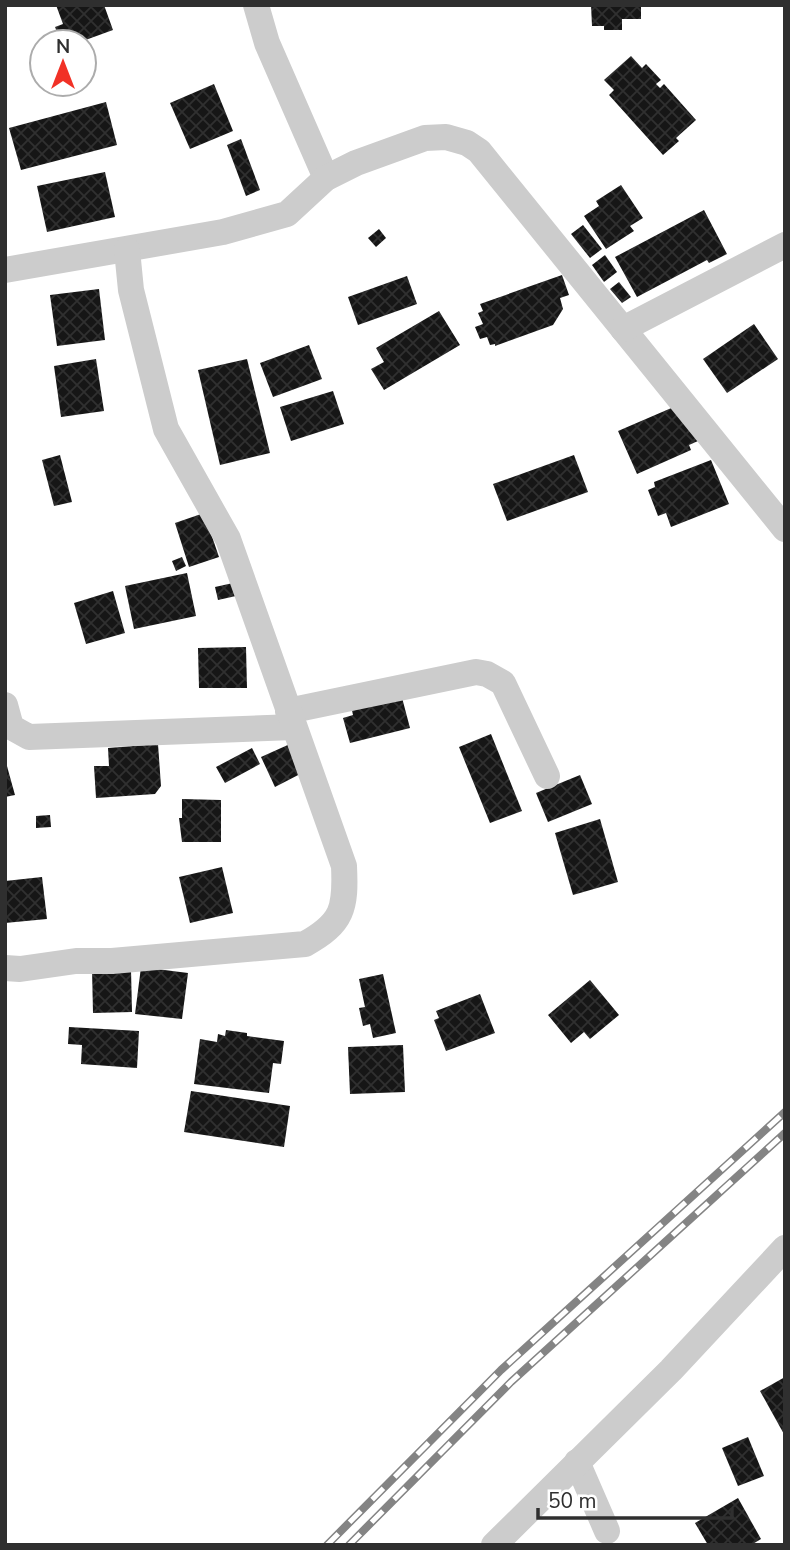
<svg xmlns="http://www.w3.org/2000/svg" width="790" height="1550" font-family="'Nunito Sans',sans-serif">
<style>
.building{fill:url(#building-cross-hatch)}
.lines{fill:none;stroke-linecap:round;stroke-linejoin:round}
.minor{stroke:#ccc;stroke-width:26}
.rail-casing{stroke:#848484;stroke-width:8}
.rail{stroke:#fff;stroke-width:5;stroke-dasharray:16;stroke-linecap:butt}
</style>
<defs>
<pattern id="building-cross-hatch" width="8" height="8" patternUnits="userSpaceOnUse" patternTransform="scale(1.75)"><rect width="8" height="8" fill="#161616"/><path d="M0 0l8 8M0 8l8-8" fill="none" stroke="#303030"/></pattern>
</defs>
<rect width="100%" height="100%" fill="#fff"/>
<!-- building -->
<g class="building">
<polygon points="56,5 104,5 113,30 80,42 76,42 75,38 61,42 55,27 63,24"/>
<polygon points="591,5 641,5 641,19 622,19 622,30 604,30 604,26 592,26"/>
<polygon points="631,56 642,68 646,64 661,80 656,84 660,88 664,84 696,120 676,138 679,141 663,155 609,95 614,90 604,80"/>
<polygon points="214,84 233,131 190,149 170,103"/>
<polygon points="106,102 117,145 21,170 9,128"/>
<polygon points="241,139 260,190 246,196 227,145"/>
<polygon points="105,172 115,217 47,232 37,186"/>
<polygon points="621,185 643,218 630,226 634,231 606,249 584,216 599,206 596,201"/>
<polygon points="704,210 727,254 709,263 707,260 637,297 615,257"/>
<polygon points="583,225 602,249 590,258 571,234"/>
<polygon points="379,229 386,238 376,247 368,238"/>
<polygon points="605,255 617,272 604,282 592,265"/>
<polygon points="562,275 569,295 560,298 563,309 553,325 495,346 495,344 490,345 487,337 480,339 475,327 483,324 478,313 483,311 480,304"/>
<polygon points="407,276 417,304 358,325 348,297"/>
<polygon points="619,282 631,297 622,303 610,289"/>
<polygon points="99,289 105,340 57,346 50,295"/>
<polygon points="439,311 460,345 384,390 371,369 384,362 376,348"/>
<polygon points="754,324 778,359 727,393 703,359"/>
<polygon points="309,345 322,379 273,397 260,363"/>
<polygon points="96,359 104,411 61,417 54,366"/>
<polygon points="247,359 270,453 220,465 198,370"/>
<polygon points="333,391 344,424 291,441 280,407"/>
<polygon points="676,406 698,441 689,445 691,450 637,474 618,431"/>
<polygon points="60,455 72,502 54,506 42,460"/>
<polygon points="574,455 588,492 507,521 493,484"/>
<polygon points="711,460 729,504 671,527 666,513 658,516 648,490 655,487 654,482"/>
<polygon points="204,513 219,557 189,567 175,523"/>
<polygon points="182,557 186,566 176,571 172,561"/>
<polygon points="187,573 196,616 134,629 125,586"/>
<polygon points="233,583 236,596 218,600 215,587"/>
<polygon points="113,591 125,633 86,644 74,603"/>
<polygon points="246,647 247,688 199,688 198,648"/>
<polygon points="400,690 410,728 350,743 343,718 353,715 350,702"/>
<polygon points="491,734 522,811 490,823 459,747"/>
<polygon points="158,744 161,786 155,794 96,798 94,766 109,766 108,748"/>
<polygon points="290,744 304,772 275,787 261,757"/>
<polygon points="252,748 260,764 225,783 216,767"/>
<polygon points="5,759 15,795 5,797"/>
<polygon points="580,775 592,804 548,822 536,793"/>
<polygon points="182,799 221,800 221,842 182,842 179,818 182,818"/>
<polygon points="50,815 51,827 36,828 36,816"/>
<polygon points="600,819 618,882 573,895 555,833"/>
<polygon points="222,867 233,913 190,923 179,877"/>
<polygon points="42,877 47,919 5,923 5,881"/>
<polygon points="141,967 188,973 182,1019 135,1014"/>
<polygon points="92,969 131,969 132,1012 93,1013"/>
<polygon points="383,974 396,1033 373,1038 370,1024 363,1026 359,1008 365,1007 359,979"/>
<polygon points="590,980 619,1015 590,1039 584,1032 571,1043 548,1015"/>
<polygon points="480,994 495,1033 446,1051 434,1020 439,1018 436,1011"/>
<polygon points="69,1027 139,1031 137,1068 81,1064 82,1045 68,1044"/>
<polygon points="226,1030 247,1033 247,1036 284,1041 281,1064 273,1063 269,1093 194,1084 200,1039 217,1042 218,1034 225,1036"/>
<polygon points="403,1045 405,1092 350,1094 348,1047"/>
<polygon points="191,1091 290,1106 284,1147 184,1132"/>
<polygon points="785,1377 785,1436 760,1391"/>
<polygon points="748,1437 764,1476 738,1486 722,1448"/>
<polygon points="738,1498 761,1539 751,1545 708,1545 695,1523"/>
</g>
<g class="lines">
<!-- minor -->
<g class="minor">
<polyline points="256,5 267,43 326,178"/>
<polyline points="5,270 223,232 287,214 326,178 356,163 425,138 446,137 467,143 479,151 785,529"/>
<polyline points="623,329 785,245"/>
<polyline points="5,705 11,727 29,737 294,727"/>
<polyline points="288,711 476,672 487,674 503,683 547,776"/>
<path d="M 5,968 L 20,969 L 76,961 L 112,961 L 305,944 C 343,923 346,908 344,866 L 228,539 L 166,429 L 131,290 L 127,250"/>
<polyline points="577,1462 607,1531"/>
<polyline points="494,1545 671,1370 785,1248"/>
</g>
<!-- rail casing -->
<g class="rail-casing">
<g id="rail">
<polyline points="327,1545 501,1370 785,1112"/>
<polyline points="349,1545 511,1382 785,1133"/>
</g>
</g>
<!-- rail -->
<use href="#rail" class="rail"/>
</g>
<!-- border -->
<rect width="790" height="1550" fill="none" stroke="#2f2f2f" stroke-width="14"/>
<!-- north arrow -->
<g transform="translate(63 63)"><circle r="33" fill="#ffffff" stroke="#acacac" stroke-width="2"/>
<path d="M0-5L12 26L0 18L-12 26Z" fill="#f13126"/>
<text y="-10" font-size="19" font-weight="bold" text-anchor="middle" fill="#2f2f2f">N</text>
</g>
<!-- scale -->
<path d="M538 1508v10h194v-10" fill="none" stroke="#2f2f2f" stroke-width="3.5"/>
<text x="548" y="1508" font-size="21" fill="#2f2f2f" stroke="#ffffff" stroke-width="5" paint-order="stroke">50 m</text>
</svg>
